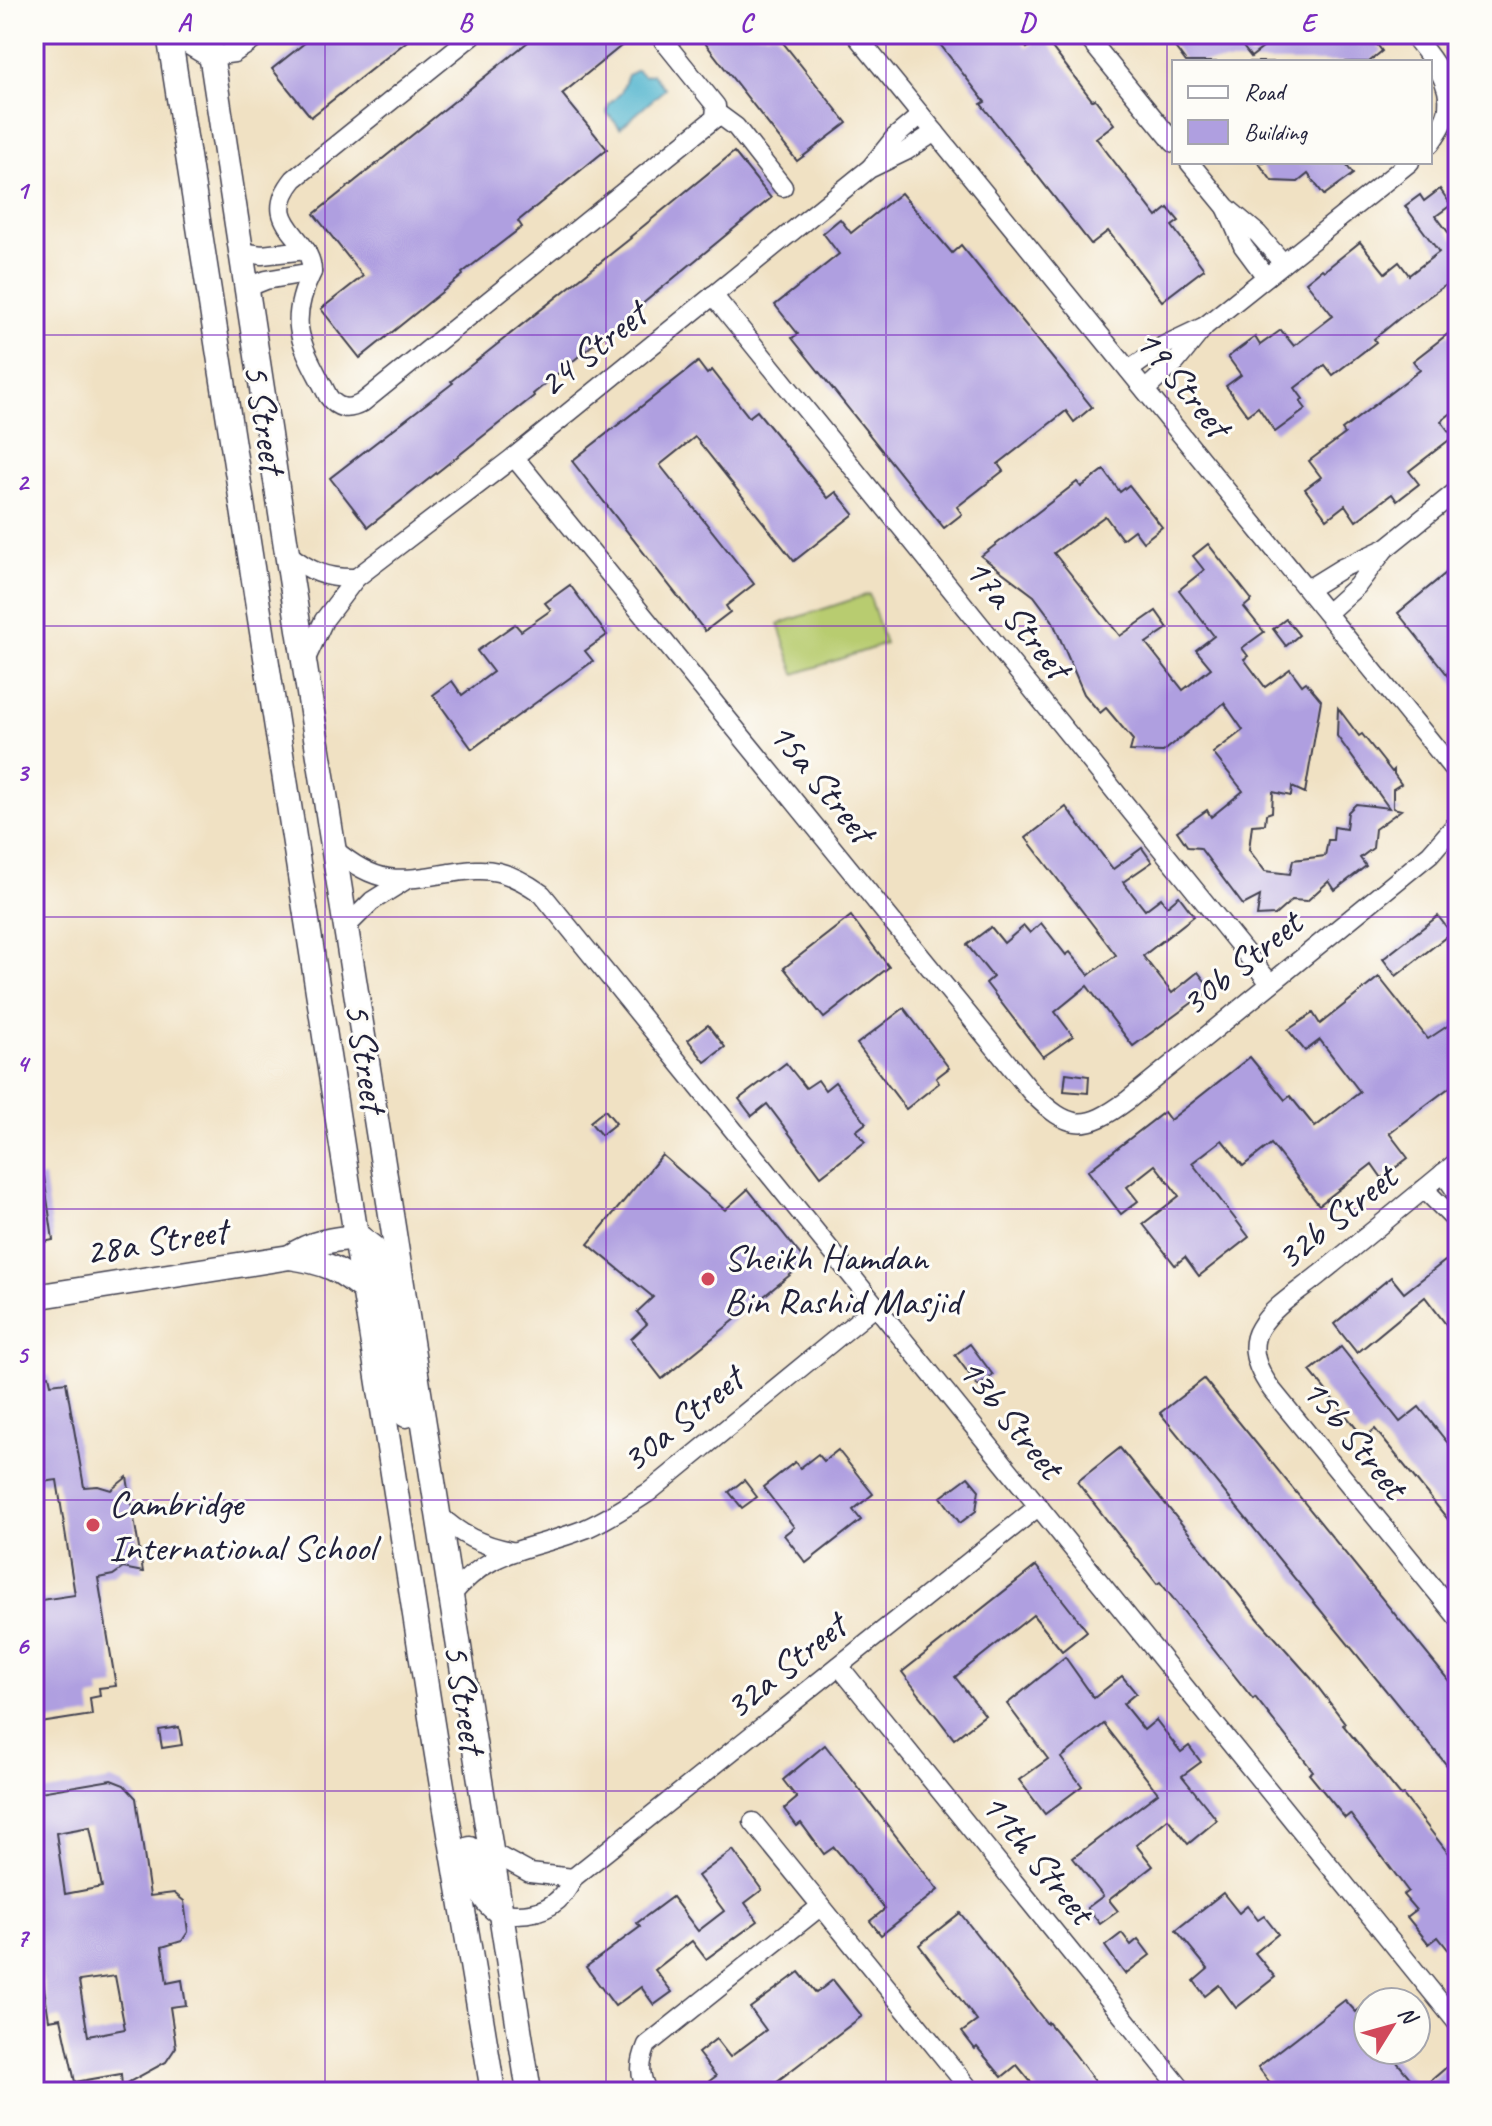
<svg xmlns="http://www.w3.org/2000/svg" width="1492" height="2126" font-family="Caveat,sans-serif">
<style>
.green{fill:#b8cc70;stroke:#6d7756;stroke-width:2}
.water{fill:#4fb4ce;stroke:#386b84;stroke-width:2}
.building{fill:#af9fe0;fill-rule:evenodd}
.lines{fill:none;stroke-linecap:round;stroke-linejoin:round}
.street-casing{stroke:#413f4f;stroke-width:21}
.secondary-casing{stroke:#413f4f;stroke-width:27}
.street{stroke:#fff;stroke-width:18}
.secondary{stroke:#fff;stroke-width:24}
.grid{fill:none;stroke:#7b2cbf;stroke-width:2;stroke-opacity:0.55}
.poi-dot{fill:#d1495b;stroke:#fdfcf7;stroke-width:3}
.labels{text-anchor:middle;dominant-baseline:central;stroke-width:6;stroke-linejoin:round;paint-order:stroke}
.street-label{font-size:38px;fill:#22223b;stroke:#fdfcf7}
.poi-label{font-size:38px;fill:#22223b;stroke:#fdfcf7;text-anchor:start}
.neatline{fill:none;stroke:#7b2cbf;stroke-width:3}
.grid-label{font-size:26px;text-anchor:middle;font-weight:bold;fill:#7b2cbf}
</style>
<rect width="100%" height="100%" fill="#fdfcf7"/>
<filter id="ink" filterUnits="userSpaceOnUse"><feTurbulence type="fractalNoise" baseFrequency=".0125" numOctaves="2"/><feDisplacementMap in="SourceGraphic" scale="16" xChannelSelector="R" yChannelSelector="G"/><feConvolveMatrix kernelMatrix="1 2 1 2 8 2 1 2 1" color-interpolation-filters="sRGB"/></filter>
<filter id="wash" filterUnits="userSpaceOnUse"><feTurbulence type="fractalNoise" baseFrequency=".006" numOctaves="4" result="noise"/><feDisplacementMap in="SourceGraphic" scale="32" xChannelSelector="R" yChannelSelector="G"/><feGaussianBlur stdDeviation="1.8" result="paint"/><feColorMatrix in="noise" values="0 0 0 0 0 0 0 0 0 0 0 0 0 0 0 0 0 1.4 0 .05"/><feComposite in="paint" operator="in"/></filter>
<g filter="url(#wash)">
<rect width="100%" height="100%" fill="#f0e1c3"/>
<!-- green -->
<polygon class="green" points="869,594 885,644 795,674 778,624"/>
<!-- water -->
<polygon class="water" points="637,70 644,76 652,74 665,89 620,128 607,113 609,104 621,93 628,75"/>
<g id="blocks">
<!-- building -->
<g class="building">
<polygon points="316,34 416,34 311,117 272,69"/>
<polygon points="538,34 636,34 562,94 607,149 518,221 522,227 462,273 463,275 360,358 321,309 363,276 314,214"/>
<polygon points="698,34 776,34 847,123 797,161"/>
<polygon points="932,34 1016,34 1027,48 1043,36 1092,100 1095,99 1114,124 1096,138 1157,217 1168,208 1179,221 1172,226 1204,269 1162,301 1108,231 1091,244 989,114 981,104 985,102"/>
<polygon points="1165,34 1233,34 1251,57 1281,34 1348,34 1357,46 1370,35 1382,51 1369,62 1186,62"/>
<polygon points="734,152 771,198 533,394 534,396 368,527 330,478 453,383 451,381 631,238 630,237"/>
<polygon points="1258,162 1344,162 1353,174 1324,195 1308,174 1298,182 1272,181"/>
<polygon points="1440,189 1451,205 1436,216 1454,240 1458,237 1458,276 1407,312 1374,339 1376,342 1333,375 1325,365 1295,388 1303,399 1300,401 1306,409 1275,432 1258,407 1247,415 1226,386 1241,375 1228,357 1255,337 1260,345 1281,330 1294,346 1333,316 1306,282 1322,269 1324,271 1360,242 1385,273 1399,262 1409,275 1439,252 1405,206 1420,195 1424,201"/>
<polygon points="901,193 952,253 961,245 1092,407 1074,422 1066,411 998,464 1003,471 957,507 962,514 944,528 792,338 798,334 775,305 839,254 823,233 840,219 851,233"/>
<polygon points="1449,333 1458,345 1458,408 1441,421 1453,437 1409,471 1419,484 1397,501 1392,494 1356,521 1345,505 1327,519 1305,489 1321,477 1309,461 1345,434 1342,430 1420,370 1413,361"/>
<polygon points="698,362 707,374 712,370 749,417 757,411 828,498 836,492 854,514 794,561 695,437 660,465 754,584 726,606 730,612 705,631 572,461"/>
<polygon points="1104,470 1120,492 1129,485 1162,527 1143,542 1134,530 1122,539 1105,516 1054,553 1120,636 1156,611 1168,628 1146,643 1183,690 1211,668 1196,650 1214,636 1179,590 1204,570 1193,556 1208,544 1252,600 1244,607 1264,632 1242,648 1248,656 1244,659 1265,687 1290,669 1302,685 1306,682 1321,700 1305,793 1292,787 1291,796 1273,792 1272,812 1266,814 1265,824 1252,825 1249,850 1265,871 1290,874 1293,860 1325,856 1328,840 1333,840 1334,827 1346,829 1348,812 1356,804 1389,808 1337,736 1338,708 1359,736 1362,734 1392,772 1394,770 1394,774 1401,784 1393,789 1393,808 1401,810 1375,829 1373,848 1360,858 1366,866 1335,890 1329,881 1307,901 1292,900 1275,915 1257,916 1260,896 1243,905 1200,848 1188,847 1177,831 1207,810 1211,817 1243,791 1213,753 1243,730 1224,703 1163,752 1130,751 1133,740 1106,708 1100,713 1084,694 1052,620 1034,596 981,556 1077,482 1081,487"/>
<polygon points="1458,563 1458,688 1398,613"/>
<polygon points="570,585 607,635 585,651 593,661 472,749 433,695 452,681 462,695 493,672 477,651 515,624 521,631 551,610 545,603"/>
<polygon points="1286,619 1299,635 1286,646 1273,629"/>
<polygon points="1066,807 1113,869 1142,848 1152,862 1123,882 1145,910 1161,898 1167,906 1179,896 1194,916 1143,956 1172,993 1198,972 1211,989 1133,1046 1087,986 1055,1012 1073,1036 1043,1057 986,983 993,977 967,945 991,927 1004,943 1024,926 1030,933 1041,923 1066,955 1070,952 1089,975 1116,955 1026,838"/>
<polygon points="851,916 889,967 824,1018 784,968"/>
<polygon points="1438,916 1451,933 1396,976 1383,959"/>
<polygon points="1379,977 1428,1039 1458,1019 1458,1081 1389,1133 1408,1158 1382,1178 1372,1164 1319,1205 1271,1144 1243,1166 1222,1140 1192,1163 1249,1237 1199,1276 1185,1257 1175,1265 1143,1224 1179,1196 1155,1165 1127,1187 1138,1201 1121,1214 1088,1171 1164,1112 1170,1120 1250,1057 1285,1100 1290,1096 1315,1127 1360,1092 1320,1040 1305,1051 1288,1030 1313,1013 1320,1024"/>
<polygon points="904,1008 949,1068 936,1078 939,1083 906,1109 857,1044"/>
<polygon points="708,1025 725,1047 705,1062 688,1040"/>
<polygon points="786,1063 806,1088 818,1080 825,1090 835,1082 866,1123 856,1131 865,1142 821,1176 767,1104 752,1116 739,1099"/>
<polygon points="1066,1073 1089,1076 1088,1093 1064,1091"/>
<polygon points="605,1110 616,1123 601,1135 590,1122"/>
<polygon points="662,1155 725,1210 748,1189 806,1262 662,1379 631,1339 647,1324 637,1312 653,1297 588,1244"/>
<polygon points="44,1177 53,1240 34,1244 34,1178"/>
<polygon points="1445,1261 1458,1279 1458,1340 1425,1297 1357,1353 1334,1324 1391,1277 1404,1293"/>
<polygon points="970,1344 993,1375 978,1386 955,1355"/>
<polygon points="1341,1347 1400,1422 1419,1407 1458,1456 1458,1532 1375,1429 1364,1438 1310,1371"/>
<polygon points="49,1375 51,1384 66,1382 84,1487 98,1486 111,1490 127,1477 143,1572 123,1568 113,1575 98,1578 116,1686 99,1688 100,1696 90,1698 92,1715 34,1724 34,1601 75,1595 57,1480 34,1483 34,1377"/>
<polygon points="1204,1379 1458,1692 1458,1779 1160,1413"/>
<polygon points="1120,1448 1261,1622 1311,1678 1345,1723 1343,1725 1401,1796 1403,1795 1458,1866 1458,1962 1438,1937 1429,1944 1407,1917 1416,1910 1403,1895 1408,1891 1350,1814 1345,1818 1309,1774 1313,1771 1255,1697 1253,1699 1160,1582 1157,1584 1077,1482"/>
<polygon points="838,1450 873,1494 853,1510 861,1520 806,1563 784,1535 794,1527 763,1487 795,1462 800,1468 818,1454 824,1461"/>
<polygon points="968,1477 979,1490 976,1511 960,1523 941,1497"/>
<polygon points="744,1480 757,1497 742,1508 729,1492"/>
<polygon points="1036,1566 1087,1631 1062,1651 1033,1615 955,1677 985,1715 954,1739 902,1672"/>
<polygon points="1065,1657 1094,1698 1122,1676 1136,1693 1123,1704 1144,1730 1156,1720 1181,1752 1189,1746 1201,1762 1182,1776 1217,1820 1188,1844 1168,1819 1136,1845 1153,1866 1109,1900 1118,1911 1100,1924 1087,1908 1103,1896 1073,1858 1158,1793 1104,1724 1061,1758 1082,1786 1045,1814 1019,1780 1048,1759 1007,1704"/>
<polygon points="179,1727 182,1745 162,1748 159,1730"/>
<polygon points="825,1745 938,1890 881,1935 870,1921 885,1909 834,1847 824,1854 801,1823 797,1826 784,1809 797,1798 783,1780"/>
<path d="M 111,1780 L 124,1785 L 136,1798 L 150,1896 L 174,1893 L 184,1901 L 188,1932 L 182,1941 L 162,1947 L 167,1983 L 182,1980 L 186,2005 L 170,2007 L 176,2047 L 166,2062 L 122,2086 L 121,2074 L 75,2082 L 61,2018 L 49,2020 L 34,1924 L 34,1793 ZM 90,1827 L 102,1887 L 65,1894 L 56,1833 ZM 115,1976 L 125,2029 L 88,2036 L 79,1981 Z"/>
<polygon points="733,1850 762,1890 745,1903 758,1921 706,1959 692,1941 655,1970 672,1992 654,2005 641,1987 615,2006 586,1967 640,1927 637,1923 672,1897 698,1931 724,1911 698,1876"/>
<polygon points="1223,1893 1239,1913 1247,1906 1258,1920 1264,1916 1278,1934 1255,1953 1275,1977 1236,2008 1219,1985 1205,1996 1194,1981 1208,1969 1176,1930"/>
<polygon points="960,1913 1047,2024 1048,2022 1074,2053 1103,2092 1039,2092 1017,2065 1002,2077 977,2047 975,2049 962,2032 977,2021 919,1945"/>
<polygon points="1122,1933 1131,1945 1138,1939 1150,1955 1125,1974 1105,1946"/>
<polygon points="799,1972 816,1993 833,1980 862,2016 763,2092 695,2092 716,2076 698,2053 716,2039 730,2057 766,2030 750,2008"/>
<polygon points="1345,2000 1356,2012 1368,2002 1368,2050 1387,2050 1420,2090 1448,2066 1458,2079 1458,2092 1277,2092 1258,2067"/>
</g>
</g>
</g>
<g filter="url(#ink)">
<use href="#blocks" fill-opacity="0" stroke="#413f4f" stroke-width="2"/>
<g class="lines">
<!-- street casing -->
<g class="street-casing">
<g id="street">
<path d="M 474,34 L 294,179 C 257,225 312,233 312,272 C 285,327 303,346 328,396 C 337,409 348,411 362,403 L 715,118 L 716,106 L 658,34"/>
<polyline points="855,34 1458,775"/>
<polyline points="1085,34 1174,143"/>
<path d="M 1412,34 C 1428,54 1452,80 1448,109 C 1446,121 1437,134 1430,144"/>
<polyline points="212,56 234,53 263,34"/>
<polyline points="717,113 736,127 783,187"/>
<polyline points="1189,162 1226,207 1258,234 1283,263"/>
<polyline points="871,167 895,137 921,115"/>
<polyline points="1227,209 1243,246 1266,277"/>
<polyline points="241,252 262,255 306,250"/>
<polyline points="246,288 266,280 312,272"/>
<polyline points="713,295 1270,983"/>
<polyline points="1129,370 1163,346 1203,327"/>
<polyline points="1145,390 1176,362 1205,326 1410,162"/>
<path d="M 514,457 L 1032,1093 C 1069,1130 1085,1132 1128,1100 L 1430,854 L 1458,822"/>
<path d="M 287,553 C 309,571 326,579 356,578"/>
<polyline points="1308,589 1342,568 1386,548 1458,490"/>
<polyline points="1327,613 1357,586 1384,550"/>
<polyline points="304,663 324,620 356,578 514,457 869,169 906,151 935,132"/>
<path d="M 334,849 C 376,885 398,882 449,873 C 465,871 482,868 498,872 C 515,876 528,884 542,894 L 1458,2024"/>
<polyline points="345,928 372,901 404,881"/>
<path d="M 1458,1161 C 1412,1199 1366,1237 1320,1274 C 1301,1290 1273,1306 1260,1328 C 1247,1349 1259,1372 1272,1390 L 1458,1618"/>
<polyline points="1443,1173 1458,1194"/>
<polyline points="1424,1189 1458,1223"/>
<path d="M 438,1514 C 460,1535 481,1545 511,1551"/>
<path d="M 450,1597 C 491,1546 530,1551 585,1529 C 608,1519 628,1506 649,1492 L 876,1306"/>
<polyline points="839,1666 1184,2092"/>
<polyline points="753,1822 972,2092"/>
<polyline points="493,1853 530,1873 573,1878"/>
<path d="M 502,1913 C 534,1917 560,1909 573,1878 L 1039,1506"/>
<path d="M 648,2092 C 638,2075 640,2062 647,2045 L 821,1906"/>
</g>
</g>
<!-- secondary casing -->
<g class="secondary-casing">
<g id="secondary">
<path d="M 169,34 C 254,582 341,1130 425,1679 C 446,1817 471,1954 493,2092"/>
<polyline points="187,34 192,44 212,56"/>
<polyline points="208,34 287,553 529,2092"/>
<path d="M 290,1257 C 311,1242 334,1239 359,1237 L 373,1248 L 380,1266 L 406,1415"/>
<path d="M 34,1297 L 290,1257 C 325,1262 341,1269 368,1293"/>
<path d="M 470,1849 C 474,1874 478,1900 502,1913"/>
</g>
</g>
<!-- street -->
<use href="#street" class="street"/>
<!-- secondary -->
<use href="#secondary" class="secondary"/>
</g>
</g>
<!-- grid -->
<path class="grid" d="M 325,34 L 325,2092M 606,34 L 606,2092M 886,34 L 886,2092M 1167,34 L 1167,2092M 34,335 L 1458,335M 34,626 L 1458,626M 34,917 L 1458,917M 34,1209 L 1458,1209M 34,1500 L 1458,1500M 34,1791 L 1458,1791"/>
<!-- markers -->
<g class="poi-dot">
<circle cx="708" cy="1279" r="8"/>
<circle cx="93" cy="1525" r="8"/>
</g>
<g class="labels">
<!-- street labels -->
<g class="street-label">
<text transform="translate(592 349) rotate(-39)">24 Street</text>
<text transform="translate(1183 383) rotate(51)">19 Street</text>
<text transform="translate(265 418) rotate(81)">5 Street</text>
<text transform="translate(1018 618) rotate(51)">17a Street</text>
<text transform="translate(822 782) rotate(51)">15a Street</text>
<text transform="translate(1241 963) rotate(-39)">30b Street</text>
<text transform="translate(366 1057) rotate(81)">5 Street</text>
<text transform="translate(1336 1217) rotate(-39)">32b Street</text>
<text transform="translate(156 1241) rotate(-9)">28a Street</text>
<text transform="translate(1011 1418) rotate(51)">13b Street</text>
<text transform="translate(682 1419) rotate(-39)">30a Street</text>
<text transform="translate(1355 1438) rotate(51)">15b Street</text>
<text transform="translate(785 1666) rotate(-39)">32a Street</text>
<text transform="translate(465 1698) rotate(81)">5 Street</text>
<text transform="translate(1038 1858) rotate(51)">11th Street</text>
</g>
<!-- poi labels -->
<g class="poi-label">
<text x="724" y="1257">Sheikh Hamdan<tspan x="724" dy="44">Bin Rashid Masjid</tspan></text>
<text x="109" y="1503">Cambridge<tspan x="109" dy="44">International School</tspan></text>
</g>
</g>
<!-- margin -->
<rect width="1492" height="2126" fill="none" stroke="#fdfcf7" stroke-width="88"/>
<!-- legend -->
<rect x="1172" y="60" width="260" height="104" fill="#fdfcf7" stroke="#a5a5ac" stroke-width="2"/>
<rect x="1188" y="86" width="40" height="12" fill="#ffffff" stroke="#a5a5ac" stroke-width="2"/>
<text x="1244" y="100" font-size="24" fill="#22223b">Road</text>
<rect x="1188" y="120" width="40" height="24" fill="#af9fe0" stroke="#a5a5ac" stroke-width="2"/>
<text x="1244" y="140" font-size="24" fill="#22223b">Building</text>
<!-- north arrow -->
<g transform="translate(1392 2026) rotate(53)"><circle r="38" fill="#fdfcf7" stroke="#a5a5ac" stroke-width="2"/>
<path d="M0-6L14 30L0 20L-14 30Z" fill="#d1495b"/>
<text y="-12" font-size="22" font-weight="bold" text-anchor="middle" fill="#22223b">N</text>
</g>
<rect x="44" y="44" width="1404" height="2038" class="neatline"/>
<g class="grid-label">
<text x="184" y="31">A</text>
<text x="465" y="31">B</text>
<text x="746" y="31">C</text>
<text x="1027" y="31">D</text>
<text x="1308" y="31">E</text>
<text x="22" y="199">1</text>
<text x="22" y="490">2</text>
<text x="22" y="781">3</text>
<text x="22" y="1072">4</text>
<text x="22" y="1363">5</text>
<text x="22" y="1654">6</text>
<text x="22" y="1946">7</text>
</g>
</svg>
